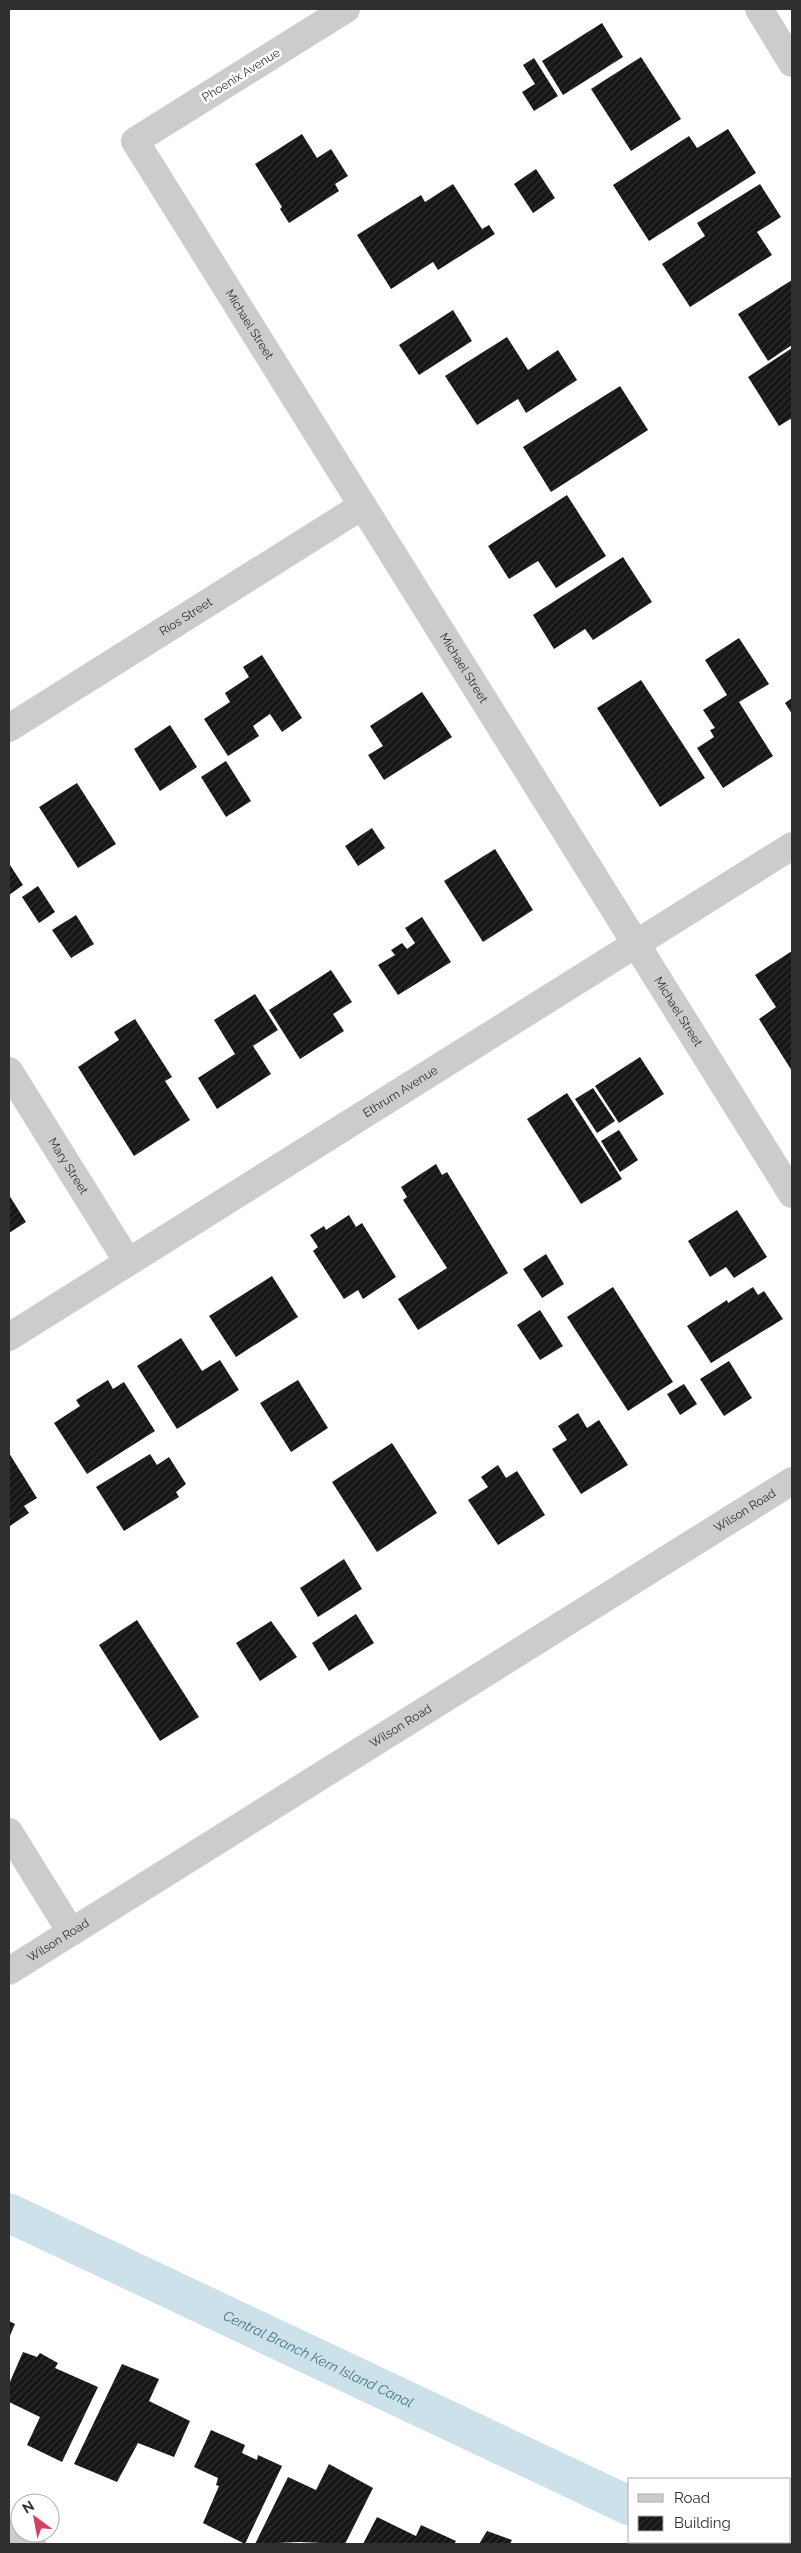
<svg xmlns="http://www.w3.org/2000/svg" width="801" height="2553" font-family="Raleway,sans-serif">
<style>
.lines{fill:none;stroke-linecap:round;stroke-linejoin:round}
.canal{stroke:#cce1e9;stroke-width:39}
.building{fill:url(#building-hatch)}
.minor{stroke:#ccc;stroke-width:28}
.tertiary{stroke:#ccc;stroke-width:28}
.labels{text-anchor:middle;dominant-baseline:central;stroke-width:5;stroke-linejoin:round;paint-order:stroke}
.street-label{font-size:12px;fill:#2f2f2f;stroke:#fff}
.water-label{font-size:14px;font-style:italic;fill:#43778b;stroke:#fff}
</style>
<defs>
<pattern id="building-hatch" width="6" height="6" patternUnits="userSpaceOnUse" patternTransform="scale(1.25)"><rect width="6" height="6" fill="#161616"/><path d="M-1 1l2-2M0 6l6-6M5 7l2-2" fill="none" stroke="#303030"/></pattern>
</defs>
<rect width="100%" height="100%" fill="#fff"/>
<g class="lines">
<!-- canal -->
<g class="canal">
<path id="s1" d="M 9,2213 L 630,2506"/>
<polyline points="706,2542 711,2544"/>
</g>
</g>
<!-- building -->
<g class="building">
<polygon points="602,23 623,57 563,95 542,61"/>
<polygon points="641,57 681,119 631,151 591,89"/>
<polygon points="534,58 558,96 534,111 522,92 535,84 523,65"/>
<polygon points="728,129 756,173 649,241 613,185 689,136 697,148"/>
<polygon points="302,134 317,158 331,149 348,176 335,184 339,191 289,223 280,209 282,207 255,164"/>
<polygon points="536,169 555,198 533,213 514,184"/>
<polygon points="453,184 482,229 489,225 495,234 438,270 433,262 391,289 357,235 421,195 425,202"/>
<polygon points="760,184 781,217 757,232 772,255 690,307 662,264 705,236 697,223"/>
<polygon points="792,280 792,345 768,361 738,314"/>
<polygon points="453,310 472,341 419,375 399,345"/>
<polygon points="507,337 528,370 558,350 577,380 526,413 518,399 477,425 445,376"/>
<polygon points="792,348 792,418 779,426 748,377"/>
<polygon points="620,386 648,430 551,492 523,447"/>
<polygon points="567,495 606,556 556,588 538,561 509,579 488,546"/>
<polygon points="623,557 652,602 593,640 585,629 554,649 533,615"/>
<polygon points="739,638 769,684 739,702 773,756 723,788 697,748 714,737 710,730 715,728 703,710 727,695 705,660"/>
<polygon points="262,655 302,718 282,732 270,714 253,726 259,736 228,756 204,719 230,702 225,693 249,677 243,667"/>
<polygon points="641,680 705,778 660,807 597,708"/>
<polygon points="422,692 452,737 384,780 368,755 383,746 370,726"/>
<polygon points="792,698 792,714 785,703"/>
<polygon points="170,725 197,767 160,791 134,749"/>
<polygon points="226,761 251,801 226,817 201,777"/>
<polygon points="77,783 116,844 78,868 39,807"/>
<polygon points="372,828 385,848 358,866 345,846"/>
<polygon points="495,849 533,910 483,942 444,881"/>
<polygon points="10,865 23,885 9,895 9,866"/>
<polygon points="38,886 55,912 39,923 22,897"/>
<polygon points="76,915 94,944 71,958 52,930"/>
<polygon points="422,917 451,962 398,995 378,965 395,955 391,950 402,943 407,949 415,943 405,928"/>
<polygon points="792,951 792,1071 759,1019 776,1007 755,975"/>
<polygon points="331,970 352,1002 333,1014 344,1031 300,1059 269,1010"/>
<polygon points="255,994 278,1030 253,1046 271,1074 217,1109 198,1078 235,1054 214,1020"/>
<polygon points="135,1019 172,1077 165,1081 190,1120 134,1156 78,1067 119,1040 114,1032"/>
<polygon points="640,1057 664,1094 619,1123 595,1086"/>
<polygon points="593,1088 615,1121 597,1133 575,1099"/>
<polygon points="567,1093 622,1179 581,1204 527,1119"/>
<polygon points="619,1130 638,1160 620,1172 601,1141"/>
<polygon points="436,1164 442,1175 447,1172 508,1273 418,1330 398,1299 447,1268 403,1200 407,1197 401,1187"/>
<polygon points="9,1195 26,1222 9,1233"/>
<polygon points="737,1210 767,1257 734,1278 726,1267 710,1277 688,1241"/>
<polygon points="349,1215 356,1227 362,1223 396,1277 363,1299 358,1290 344,1299 313,1251 318,1247 310,1235 324,1226 326,1230"/>
<polygon points="546,1254 564,1284 542,1298 523,1269"/>
<polygon points="272,1276 298,1317 236,1357 209,1316"/>
<polygon points="613,1287 673,1382 628,1411 567,1317"/>
<polygon points="753,1287 758,1295 764,1291 783,1319 711,1363 687,1326 727,1300 728,1303"/>
<polygon points="540,1310 563,1346 540,1360 517,1325"/>
<polygon points="181,1338 202,1371 220,1360 239,1390 177,1429 137,1366"/>
<polygon points="729,1361 752,1398 724,1416 700,1379"/>
<polygon points="108,1380 113,1389 124,1382 155,1431 87,1474 54,1423 80,1406 76,1400"/>
<polygon points="298,1380 328,1428 291,1452 260,1403"/>
<polygon points="684,1384 697,1404 680,1415 667,1394"/>
<polygon points="578,1413 587,1428 599,1420 628,1465 581,1494 552,1449 567,1440 558,1426"/>
<polygon points="392,1443 437,1513 377,1552 332,1482"/>
<polygon points="9,1453 37,1498 24,1506 29,1513 10,1526"/>
<polygon points="150,1454 157,1465 169,1457 186,1484 176,1492 179,1497 124,1531 96,1487"/>
<polygon points="498,1465 506,1478 517,1471 545,1515 498,1545 468,1500 488,1487 481,1477"/>
<polygon points="344,1559 362,1589 318,1617 300,1588"/>
<polygon points="356,1614 374,1643 329,1671 312,1643"/>
<polygon points="137,1620 199,1717 160,1741 99,1645"/>
<polygon points="271,1621 297,1657 260,1681 236,1643"/>
<polygon points="9,2321 15,2324 9,2338"/>
<polygon points="23,2352 37,2357 40,2353 58,2363 55,2368 98,2387 62,2462 27,2445 40,2417 9,2402 9,2384"/>
<polygon points="122,2364 159,2379 149,2401 190,2421 174,2457 138,2443 117,2482 74,2464"/>
<polygon points="211,2430 245,2445 242,2453 257,2460 258,2455 282,2466 245,2544 203,2523 219,2486 216,2485 218,2478 194,2467"/>
<polygon points="329,2464 373,2488 345,2544 299,2542 255,2544 288,2477 316,2490"/>
<polygon points="377,2517 416,2536 421,2525 456,2541 454,2544 363,2544"/>
<polygon points="487,2531 512,2540 510,2544 479,2544"/>
</g>
<g class="lines">
<!-- minor -->
<g class="minor">
<path id="s2" d="M 346,9 L 135,141 L 792,1194"/>
<polyline points="759,9 792,63"/>
<path id="s3" d="M 9,728 L 362,506"/>
<path id="s4" d="M 9,1071 L 128,1262"/>
<path id="s5" d="M 9,1337 L 792,846"/>
<polyline points="9,1832 71,1932"/>
<polyline points="9,2533 32,2544"/>
</g>
<!-- tertiary -->
<path class="tertiary" id="s6" d="M 9,1971 L 792,1481"/>
</g>
<g class="labels">
<!-- street labels -->
<g class="street-label">
<text transform="translate(241 75) rotate(-32)">Phoenix Avenue</text>
<text stroke="none"><textPath href="#s2" startOffset="465">Michael Street</textPath></text>
<text stroke="none"><textPath href="#s3" startOffset="209">Rios Street</textPath></text>
<text stroke="none"><textPath href="#s2" startOffset="870">Michael Street</textPath></text>
<text stroke="none"><textPath href="#s2" startOffset="1275">Michael Street</textPath></text>
<text stroke="none"><textPath href="#s5" startOffset="462">Ethrum Avenue</textPath></text>
<text stroke="none"><textPath href="#s4" startOffset="112">Mary Street</textPath></text>
<text stroke="none"><textPath href="#s6" startOffset="868">Wilson Road</textPath></text>
<text stroke="none"><textPath href="#s6" startOffset="462">Wilson Road</textPath></text>
<text stroke="none"><textPath href="#s6" startOffset="58">Wilson Road</textPath></text>
</g>
<!-- water labels -->
<g class="water-label">
<text stroke="none"><textPath href="#s1" startOffset="342">Central Branch Kern Island Canal</textPath></text>
</g>
</g>
<!-- border -->
<rect width="801" height="2553" fill="none" stroke="#2f2f2f" stroke-width="20"/>
<!-- legend -->
<rect x="628" y="2478" width="162" height="65" fill="#ffffff" stroke="#acacac"/>
<rect x="638" y="2494" width="25" height="8" fill="#cccccc" stroke="#acacac"/>
<text x="674" y="2503" font-size="15" fill="#2f2f2f">Road</text>
<rect x="638" y="2516" width="25" height="15" fill="url(#building-hatch)" stroke="#acacac"/>
<text x="674" y="2528" font-size="15" fill="#2f2f2f">Building</text>
<!-- north arrow -->
<g transform="translate(35 2518) rotate(328)"><circle r="24" fill="#ffffff" stroke="#acacac"/>
<path d="M0-4L9 19L0 12L-9 19Z" fill="#d83f5b"/>
<text y="-8" font-size="14" font-weight="bold" text-anchor="middle" fill="#2f2f2f">N</text>
</g>
</svg>
